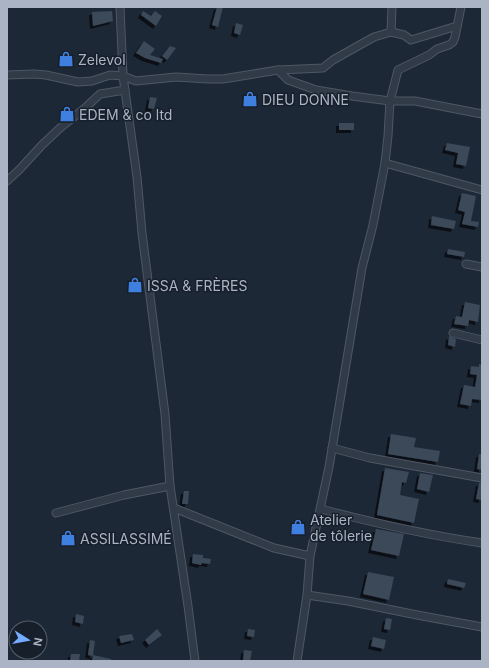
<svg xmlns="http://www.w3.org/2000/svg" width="489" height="668" font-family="Inter,sans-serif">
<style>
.building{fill:#3b4859;filter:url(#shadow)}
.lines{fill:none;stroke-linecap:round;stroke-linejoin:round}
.street-casing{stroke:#4e5765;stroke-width:9}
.street{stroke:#313a47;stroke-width:7}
.labels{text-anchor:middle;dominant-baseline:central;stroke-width:3;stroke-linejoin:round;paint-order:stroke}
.poi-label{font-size:14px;fill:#aab4c4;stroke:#171f2b;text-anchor:start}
</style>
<defs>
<filter id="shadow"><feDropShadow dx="-3" dy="3" stdDeviation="0" flood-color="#0009"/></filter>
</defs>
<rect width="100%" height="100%" fill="#1d2836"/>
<!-- building -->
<g class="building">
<polygon points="217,7 223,7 218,27 212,25"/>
<polygon points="112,11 113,21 93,26 92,12"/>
<polygon points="143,11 151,16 155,11 162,16 156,26 141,15"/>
<polygon points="236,23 243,25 240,35 234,33"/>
<polygon points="144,41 155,49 150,55 163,59 161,63 145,58 136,53"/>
<polygon points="170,46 176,48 167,60 162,56"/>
<polygon points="150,97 157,98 154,109 148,108"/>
<rect x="339" y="123" width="15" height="7"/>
<polygon points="447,143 470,147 466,166 456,164 458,153 445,150"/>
<polygon points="462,193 476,196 471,221 479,222 478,227 462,224 465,212 458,210"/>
<polygon points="432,216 456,221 454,229 431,225"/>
<polygon points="448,249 465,252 464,257 447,254"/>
<polygon points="465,302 480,305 478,322 469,320 468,326 454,324 456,316 462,317"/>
<polygon points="449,336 456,339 455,347 448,345"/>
<polygon points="479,364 482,365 482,400 472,399 471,406 460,404 464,385 475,387 477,375 470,374 471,366 479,367"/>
<polygon points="391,434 416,438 414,447 440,451 438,462 388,454"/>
<polygon points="479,454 482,454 482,470 477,469"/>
<polygon points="385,468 409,472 406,483 402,482 400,495 419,499 414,523 377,515"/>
<polygon points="420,473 433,475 429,492 417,489"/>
<polygon points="479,483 482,483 482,500 476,499"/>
<polygon points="184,491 189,491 188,504 182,504"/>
<polygon points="376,529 404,534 399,556 371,550"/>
<polygon points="193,554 203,555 203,558 211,559 210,564 202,563 201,565 192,563"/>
<polygon points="368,572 394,577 389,600 363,594"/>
<polygon points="448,579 466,583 464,588 447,584"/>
<polygon points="76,614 84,616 83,624 75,622"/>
<polygon points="386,618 392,619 390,630 384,629"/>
<polygon points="157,629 162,635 149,645 145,640"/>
<polygon points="248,629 255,630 254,637 247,636"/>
<polygon points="132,634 134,640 121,643 119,636"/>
<polygon points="373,637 386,640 384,649 371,646"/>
<polygon points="90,640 95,641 93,655 111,659 111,661 92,661 93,656 88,655"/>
<polygon points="244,650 252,651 250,661 243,660"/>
<polygon points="71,654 80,654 79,661 70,661"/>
</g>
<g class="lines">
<!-- street casing -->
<g class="street-casing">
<g id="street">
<polyline points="120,7 123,76 137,177 142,233 165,414 170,486 188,606 195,661"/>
<polyline points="391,32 392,7"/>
<polyline points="278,70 288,80 316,90 352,96 390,101 415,101 482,114"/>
<polyline points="7,75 34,74 46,75 78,82 92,81 110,75 123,76 136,81 176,77 208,79 223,79 278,70 323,68 333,60 374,37 391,32 404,35 411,40 457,26"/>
<polyline points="385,163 482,190"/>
<polyline points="7,181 19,170 42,145 60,128 85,108 100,94 125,90"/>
<polyline points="466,264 482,267"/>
<polyline points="453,333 482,340"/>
<polyline points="332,448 370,458 482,478"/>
<polyline points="174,508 274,548 310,556"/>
<path d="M 321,509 C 374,523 427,535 482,543"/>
<polyline points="56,513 124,495 170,486"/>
<polyline points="307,595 348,601 417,615 482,627"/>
<polyline points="297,661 307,595 310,556 329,467 362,268 373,225 385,163 388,136 390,101 398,70 429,55 437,49 449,45 453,42 455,37 461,7"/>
</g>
</g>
<!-- street -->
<use href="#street" class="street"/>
</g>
<!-- icons -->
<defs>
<g id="shop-bare" transform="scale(1.2)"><path d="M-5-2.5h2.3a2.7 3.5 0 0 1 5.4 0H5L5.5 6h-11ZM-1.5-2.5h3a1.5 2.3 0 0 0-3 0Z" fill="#3f7fe0" stroke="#171f2b" stroke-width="2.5" paint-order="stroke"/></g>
</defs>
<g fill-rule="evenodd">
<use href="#shop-bare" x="66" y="59"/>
<use href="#shop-bare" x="250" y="99"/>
<use href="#shop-bare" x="67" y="114"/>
<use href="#shop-bare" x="135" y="285"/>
<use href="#shop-bare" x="298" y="527"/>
<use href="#shop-bare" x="68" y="538"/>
</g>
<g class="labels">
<!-- poi labels -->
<g class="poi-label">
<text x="78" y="59">Zelevol</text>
<text x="262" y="99">DIEU DONNE</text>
<text x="79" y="114">EDEM &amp; co ltd</text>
<text x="147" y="285">ISSA &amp; FRÈRES</text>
<text x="310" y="519">Atelier<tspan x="310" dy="16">de tôlerie</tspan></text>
<text x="80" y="538">ASSILASSIMÉ</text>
</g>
</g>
<!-- border -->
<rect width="489" height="668" fill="none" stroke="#aab4c4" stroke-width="16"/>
<!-- north arrow -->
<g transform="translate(28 640) rotate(101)"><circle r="19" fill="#171f2b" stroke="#525b68"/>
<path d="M0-3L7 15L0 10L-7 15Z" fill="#75acff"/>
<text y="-6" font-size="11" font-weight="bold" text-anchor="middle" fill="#aab4c4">N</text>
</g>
</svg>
